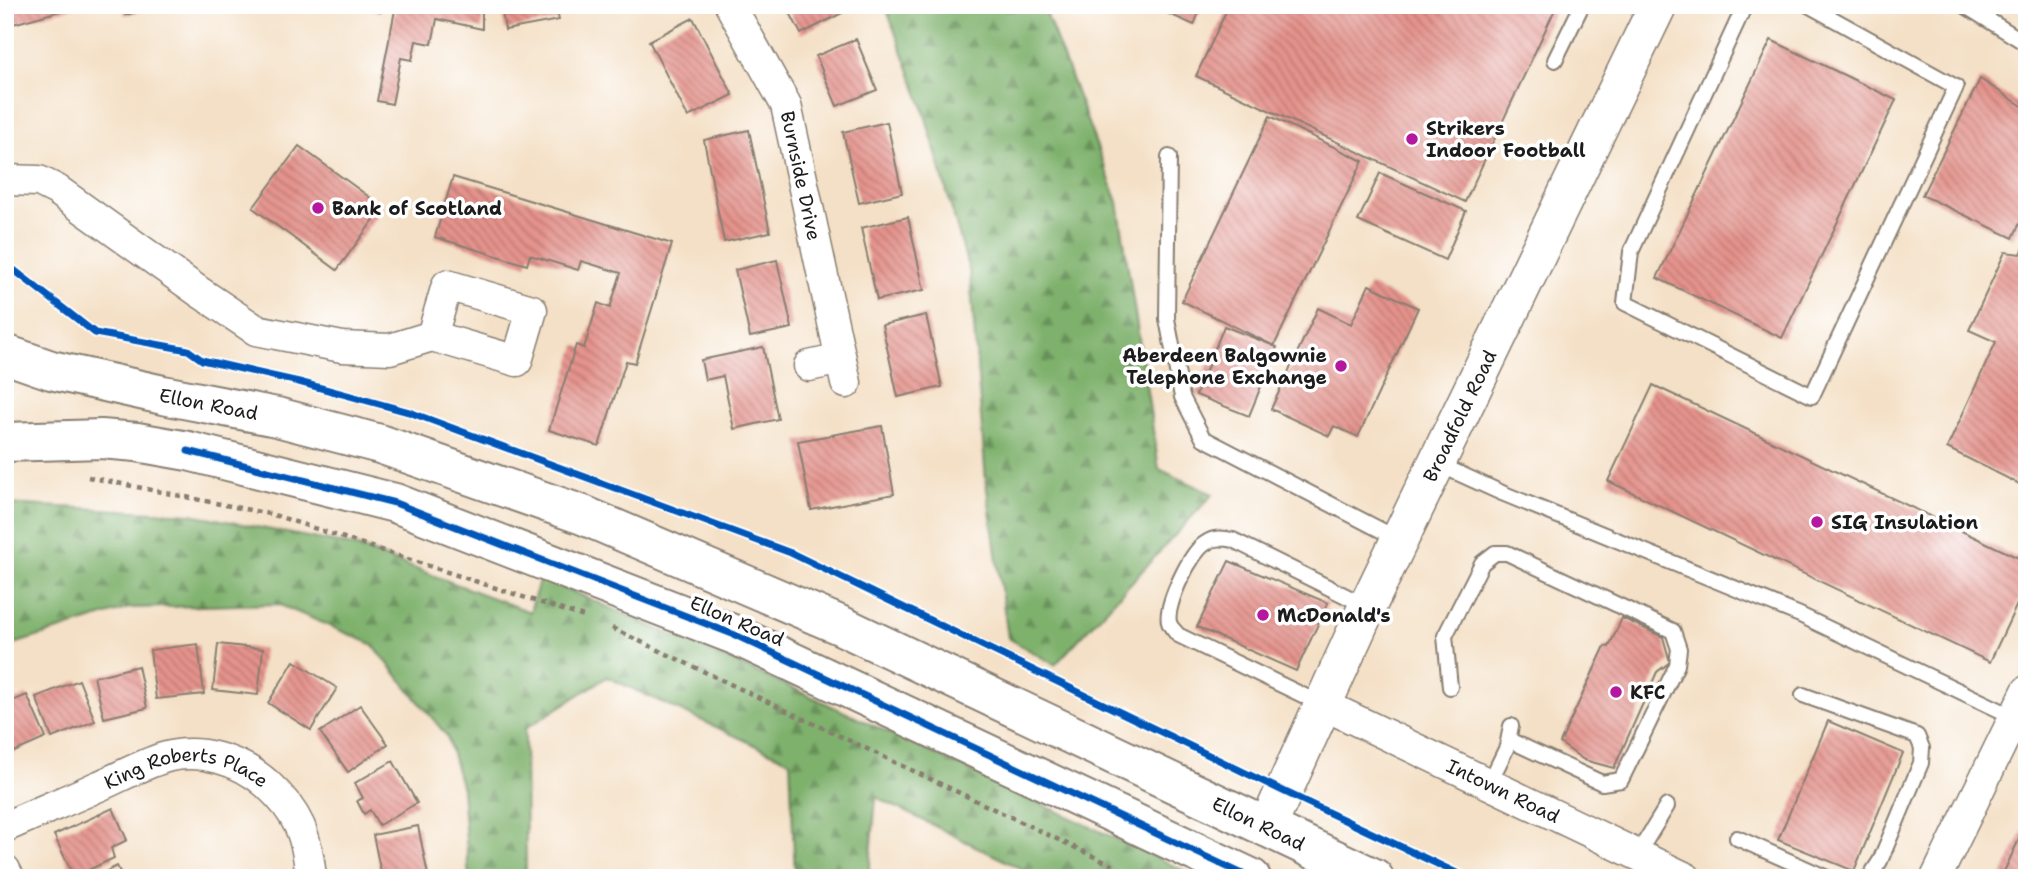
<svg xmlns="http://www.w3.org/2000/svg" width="2032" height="883" font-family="'Shantell Sans',sans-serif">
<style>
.forest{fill:url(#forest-firs);stroke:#4d6644;stroke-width:2}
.building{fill:url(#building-back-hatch)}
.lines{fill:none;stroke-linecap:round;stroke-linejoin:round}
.service-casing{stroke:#887e71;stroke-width:18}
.minor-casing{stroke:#887e71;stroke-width:33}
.tertiary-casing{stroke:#887e71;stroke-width:40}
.primary-casing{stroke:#887e71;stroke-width:42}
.path{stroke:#887e71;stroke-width:4.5;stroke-dasharray:5 5;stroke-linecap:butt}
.service{stroke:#fff;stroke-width:14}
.minor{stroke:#fff;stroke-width:30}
.tertiary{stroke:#fff;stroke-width:37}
.primary{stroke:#fff;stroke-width:38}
.cycleway-casing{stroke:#fff;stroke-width:11}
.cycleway{stroke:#0057b8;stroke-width:7}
.poi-dot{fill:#b5179e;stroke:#fff;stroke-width:2.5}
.labels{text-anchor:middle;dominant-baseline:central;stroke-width:7;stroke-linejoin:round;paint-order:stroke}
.poi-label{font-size:19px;font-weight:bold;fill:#1c1c1c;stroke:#fff;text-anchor:start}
.street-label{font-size:19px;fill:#1c1c1c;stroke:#fff}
</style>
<defs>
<pattern id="forest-firs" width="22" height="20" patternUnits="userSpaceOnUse" patternTransform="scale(1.75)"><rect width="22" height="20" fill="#7eb16c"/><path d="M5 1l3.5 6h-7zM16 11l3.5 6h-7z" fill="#668f58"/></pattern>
<pattern id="building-back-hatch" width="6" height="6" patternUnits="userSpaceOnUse" patternTransform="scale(1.75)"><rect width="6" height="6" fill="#e5938c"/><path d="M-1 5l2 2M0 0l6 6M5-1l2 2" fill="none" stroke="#b97772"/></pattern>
</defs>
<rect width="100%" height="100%" fill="#fff"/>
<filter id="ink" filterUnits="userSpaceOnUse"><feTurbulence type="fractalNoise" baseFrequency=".0143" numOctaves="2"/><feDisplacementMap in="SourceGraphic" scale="14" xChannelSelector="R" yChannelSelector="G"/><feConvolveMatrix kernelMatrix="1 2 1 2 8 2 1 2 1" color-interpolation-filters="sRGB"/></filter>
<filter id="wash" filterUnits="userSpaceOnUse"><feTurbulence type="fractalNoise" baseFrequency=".00686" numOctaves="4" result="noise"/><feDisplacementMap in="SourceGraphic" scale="28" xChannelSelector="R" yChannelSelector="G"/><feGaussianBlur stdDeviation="1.57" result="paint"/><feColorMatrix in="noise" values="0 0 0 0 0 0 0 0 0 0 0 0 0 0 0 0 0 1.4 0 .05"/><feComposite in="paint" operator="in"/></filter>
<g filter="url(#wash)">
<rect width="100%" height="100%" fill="#f4e0c6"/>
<!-- forest -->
<g class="forest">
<polygon points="885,5 1043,5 1118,202 1159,469 1213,494 1055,665 1008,638 986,482 970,274 922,104"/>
<polygon points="5,504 191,514 358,547 530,612 540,577 806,694 1200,878 1040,878 876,797 869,878 795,878 790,761 607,677 525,729 526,878 469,878 462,789 447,736 372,644 278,604 129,608 5,647"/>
</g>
<g id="blocks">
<!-- building -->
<g class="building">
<polygon points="8,5 77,5 78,6 13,24"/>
<polygon points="122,5 152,5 153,8 125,15"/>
<polygon points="358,5 382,5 380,12"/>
<polygon points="396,5 482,5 482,29 437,19 432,44 416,41 412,60 401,58 392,104 377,101"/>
<polygon points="501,5 556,5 559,20 505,30"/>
<polygon points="786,5 841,5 844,12 801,34"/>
<polygon points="1149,5 1202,5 1194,25"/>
<polygon points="1229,5 1557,5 1465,202 1196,76"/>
<polygon points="693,18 733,95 688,117 649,41"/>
<polygon points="856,39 877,90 837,106 816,56"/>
<polygon points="1771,40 1896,100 1782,338 1657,278"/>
<polygon points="1980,79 2027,109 2027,208 2013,238 1922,195"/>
<polygon points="1270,116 1363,161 1274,346 1182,301"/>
<polygon points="887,122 902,193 859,203 843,132"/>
<polygon points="749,130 770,232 724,242 704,140"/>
<polygon points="299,146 383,207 337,270 253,208"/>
<polygon points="1380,173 1466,211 1445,260 1358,221"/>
<polygon points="453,177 672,244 635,363 626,361 599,446 549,430 576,345 584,348 598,303 610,308 621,273 581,261 578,270 530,255 527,265 435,237"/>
<polygon points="908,217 924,290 877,300 861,228"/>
<polygon points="2027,241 2027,488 1947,448 1996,342 1969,330 2005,252 2021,254"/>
<polygon points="777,260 792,328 750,337 735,270"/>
<polygon points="1369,285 1418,308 1358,437 1334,426 1329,436 1271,409 1318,308 1351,324"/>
<polygon points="926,315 942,387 898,397 882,325"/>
<polygon points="1224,326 1277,347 1249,416 1196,395"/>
<polygon points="763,347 778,419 734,429 723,376 705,380 701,360"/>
<polygon points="1653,385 2027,562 2027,583 1990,662 1608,481"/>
<polygon points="882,426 894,494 811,510 798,441"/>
<polygon points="1229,561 1328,603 1296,671 1197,627"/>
<polygon points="1622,618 1663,637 1670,662 1657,672 1614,768 1584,760 1560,743 1605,646 1609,647"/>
<polygon points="198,644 204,694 156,699 150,650"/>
<polygon points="218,644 263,649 258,695 213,690"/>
<polygon points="294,661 337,688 311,730 268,703"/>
<polygon points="138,666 147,708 104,718 94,677"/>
<polygon points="79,680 95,721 52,738 36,697"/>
<polygon points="27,695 46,738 5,756 5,704"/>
<polygon points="360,705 388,744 348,772 320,732"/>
<polygon points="1828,721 1903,753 1854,871 1778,840"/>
<polygon points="393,761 417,803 379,825 370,810 364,814 357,801 363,798 355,783"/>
<polygon points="113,808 127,840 111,848 114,858 74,877 54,835"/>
<polygon points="2027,822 2027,878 2001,878"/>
<polygon points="418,826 428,875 415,878 382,878 373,835"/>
<polygon points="117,866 123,878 92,878"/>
</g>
</g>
</g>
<g filter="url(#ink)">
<use href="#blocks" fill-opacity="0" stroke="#887e71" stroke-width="2"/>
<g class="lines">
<!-- service casing -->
<g class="service-casing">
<g id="service">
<polyline points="1745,5 1631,252 1625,303 1812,396 1956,87 1808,5"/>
<polyline points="1964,5 2027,44"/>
<polyline points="1555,60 1582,5"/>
<polyline points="1169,157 1167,319 1182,397 1203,438 1398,539"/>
<polyline points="1438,464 1502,493 1800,615 2014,717"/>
<polyline points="1450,687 1445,636 1482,563 1495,553 1507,553 1673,631 1679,649 1677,665 1621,780 1602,783 1509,740"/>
<polyline points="1803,695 1917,736 1922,748 1921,763 1880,861 1869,878"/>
<path d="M 1321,704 L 1178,635 C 1175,631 1170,627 1169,622 C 1165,605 1191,551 1206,543 C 1214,537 1223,538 1233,540 L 1366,606"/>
<polyline points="1489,784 1507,747 1511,726"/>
<polyline points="1737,838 1827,878"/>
<polyline points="1637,855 1667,806"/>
</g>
</g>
<!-- minor casing -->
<g class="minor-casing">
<g id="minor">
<path id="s1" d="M 730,5 L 786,105 L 846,383"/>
<polyline points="5,180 39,181 57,190 198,291 256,330 342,347 390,349 432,336 517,361 532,310 447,285 432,336"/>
<polyline points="809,366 841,359"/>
<path id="s2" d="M 1322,704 L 1686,878"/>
<path id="s3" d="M 5,827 C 36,813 68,800 99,786 C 120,777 141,765 163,758 C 198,747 240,760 267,784 C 299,813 307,836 311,878"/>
<polyline points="5,870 9,878"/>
<polyline points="1936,878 2027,691"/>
</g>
</g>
<!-- tertiary casing -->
<g class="tertiary-casing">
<g id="tertiary">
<path id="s4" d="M 1267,828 L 1367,607 L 1658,5"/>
</g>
</g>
<!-- primary casing -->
<g class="primary-casing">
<g id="primary">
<path id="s5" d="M 5,354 L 51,370 L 163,395 L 277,417 L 380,444 L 583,515 L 842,626 L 1374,878"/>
<polyline points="5,442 101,439 137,442 188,451 395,503 735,635 1251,878"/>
</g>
</g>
<!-- path -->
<g class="path">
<polyline points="88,477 274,515 584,617"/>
<polyline points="612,628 1139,878"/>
</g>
<!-- service -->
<use href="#service" class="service"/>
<!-- minor -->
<use href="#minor" class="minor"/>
<!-- tertiary -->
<use href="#tertiary" class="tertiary"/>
<!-- primary -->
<use href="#primary" class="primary"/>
<!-- cycleway casing -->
<g class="cycleway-casing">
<g id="cycleway">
<polyline points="5,263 95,333 188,350 202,360 299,382 409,412 791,553 1283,791 1467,878"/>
<polyline points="188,451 395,503 735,635 1251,878"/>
</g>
</g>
<!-- cycleway -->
<use href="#cycleway" class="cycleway"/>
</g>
</g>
<!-- markers -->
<g class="poi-dot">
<circle cx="1412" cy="139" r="7"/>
<circle cx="318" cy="208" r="7"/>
<circle cx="1341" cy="366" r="7"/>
<circle cx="1817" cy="522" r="7"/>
<circle cx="1263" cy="615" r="7"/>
<circle cx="1616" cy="692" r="7"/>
</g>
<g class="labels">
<!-- poi labels -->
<g class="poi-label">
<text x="1426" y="128">Strikers<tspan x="1426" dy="22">Indoor Football</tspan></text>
<text x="332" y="208">Bank of Scotland</text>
<text x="1327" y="355" text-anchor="end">Aberdeen Balgownie<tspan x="1327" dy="22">Telephone Exchange</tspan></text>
<text x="1831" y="522">SIG Insulation</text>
<text x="1277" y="615">McDonald's</text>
<text x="1630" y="692">KFC</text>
</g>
<!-- street labels -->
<g class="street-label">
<text stroke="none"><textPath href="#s1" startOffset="187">Burnside Drive</textPath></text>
<text stroke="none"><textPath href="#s5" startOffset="210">Ellon Road</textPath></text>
<text stroke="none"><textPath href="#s4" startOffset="455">Broadfold Road</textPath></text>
<text transform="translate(737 621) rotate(23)">Ellon Road</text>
<text stroke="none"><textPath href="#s3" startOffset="196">King Roberts Place</textPath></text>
<text stroke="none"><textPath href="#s2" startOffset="201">Intown Road</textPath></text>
<text stroke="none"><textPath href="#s5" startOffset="1344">Ellon Road</textPath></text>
</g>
</g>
<!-- margin -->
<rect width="2032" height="883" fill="none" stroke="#fff" stroke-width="28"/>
</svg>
